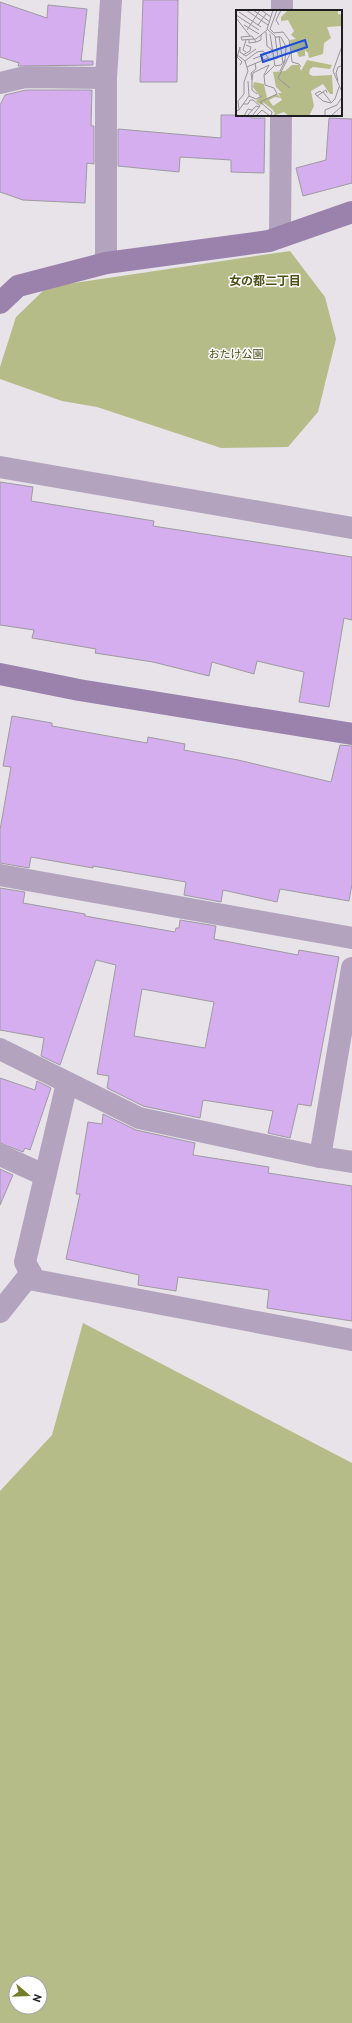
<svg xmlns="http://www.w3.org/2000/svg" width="352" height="2023" font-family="'PT Sans','Noto Sans JP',sans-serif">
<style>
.green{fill:#b6bc88;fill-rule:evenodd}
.building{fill:#d4aeef;stroke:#9e9ba0;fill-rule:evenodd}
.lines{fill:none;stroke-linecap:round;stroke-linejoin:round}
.street{stroke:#b4a3bf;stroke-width:22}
.secondary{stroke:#9b82ac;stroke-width:22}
.labels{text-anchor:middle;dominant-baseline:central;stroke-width:3;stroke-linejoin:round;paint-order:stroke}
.park-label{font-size:11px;fill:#464a11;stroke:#fff}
.neighbourhood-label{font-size:12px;font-weight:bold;fill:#4d5117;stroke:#fff}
.inset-road{fill:none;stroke:#979498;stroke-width:1}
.view{fill:#1d4ed8;fill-opacity:0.15;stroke:#1d4ed8;stroke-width:2}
.inset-edge{fill:none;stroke:#1e1d1f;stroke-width:2}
</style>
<rect width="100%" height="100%" fill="#e7e3e9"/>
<!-- green -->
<g class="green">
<polygon points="290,251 325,297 336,339 318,412 288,447 221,448 97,407 62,401 0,379 0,367 16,317 47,287"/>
<path d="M 83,1323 L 352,1463 L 352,2023 L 0,2023 L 0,1491 L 52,1435 ZM 16,1983 L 40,1983 L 40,2007 L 16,2007 Z"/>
</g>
<!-- building -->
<g class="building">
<polygon points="143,0 178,0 177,82 140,82"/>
<polygon points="0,2 47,18 48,5 87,9 81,61 93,61 93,65 18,66 19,63 0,57"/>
<polygon points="26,90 92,90 91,126 94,126 94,164 87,163 85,203 23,200 0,192 0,105 5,95"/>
<polygon points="221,115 252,115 251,118 265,118 264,173 231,172 231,160 180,157 179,172 118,166 118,129 221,138"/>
<polygon points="329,118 352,119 352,183 303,196 296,168 326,160"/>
<polygon points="0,482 33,487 31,501 154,521 153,526 352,557 352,620 344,618 329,707 299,702 304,672 257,661 254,674 212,662 209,676 153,662 95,653 96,649 32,638 34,630 0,625"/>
<polygon points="12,716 52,723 52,726 147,743 148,737 185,744 184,750 238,760 331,782 340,745 352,746 352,884 349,901 280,889 277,902 223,890 221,902 184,895 186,882 93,866 93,868 31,857 29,868 0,863 0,830 11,767 3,766"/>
<path d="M 0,888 L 25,892 L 23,903 L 85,914 L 85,916 L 175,932 L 176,928 L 179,928 L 180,920 L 216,926 L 214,939 L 298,955 L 299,950 L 339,957 L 311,1106 L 298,1104 L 290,1138 L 268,1133 L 273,1111 L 203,1100 L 200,1118 L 143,1106 L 107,1088 L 109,1076 L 97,1074 L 116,965 L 96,960 L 60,1065 L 41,1056 L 44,1038 L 0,1030 ZM 142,989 L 214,1002 L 205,1048 L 134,1036 Z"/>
<polygon points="0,1078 35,1090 37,1081 51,1088 30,1150 25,1148 23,1152 0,1143"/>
<polygon points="103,1114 136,1130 195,1143 193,1155 269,1167 268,1173 352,1186 352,1321 267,1308 269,1290 178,1277 176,1291 138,1285 139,1275 66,1259 80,1194 76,1194 88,1122 102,1124"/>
<polygon points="0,1169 13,1175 0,1205"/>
</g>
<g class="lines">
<!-- street -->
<g class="street">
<polyline points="282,11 282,0"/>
<polyline points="0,83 25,77 106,78"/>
<polyline points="280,236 281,115"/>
<polyline points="106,263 106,78 111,0"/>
<polyline points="0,467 352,528"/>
<polyline points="0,875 352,938"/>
<polyline points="0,1049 139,1118 320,1157 352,1162"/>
<polyline points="67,1083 25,1262 34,1280 352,1340"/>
<polyline points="0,1155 44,1175"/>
<polyline points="320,1157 352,968"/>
<polyline points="0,1312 31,1273"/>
</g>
<!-- secondary -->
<g class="secondary">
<polyline points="0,303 18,286 106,263 269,241 352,212"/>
<polyline points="0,674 79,690 352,734"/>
</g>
</g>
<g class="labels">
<!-- park labels -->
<g class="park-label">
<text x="236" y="354">おたけ公園</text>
</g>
<!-- neighbourhood labels -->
<g class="neighbourhood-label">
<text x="265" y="280">女の都二丁目</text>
</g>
</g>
<!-- overview -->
<g transform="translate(236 10)">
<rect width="106" height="106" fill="#e7e3e9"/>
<path d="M 52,0 L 102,0 L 102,4 L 106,5 L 106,16 L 91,17 L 95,28 L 88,33 L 87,44 L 73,48 L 72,43 L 69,40 L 69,46 L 63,47 L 61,42 L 55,41 L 54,30 L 60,29 L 55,25 L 58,21 L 52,10 L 45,11 L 45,7 ZM 71,50 L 96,55 L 94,59 L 77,57 L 74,59 L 73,64 L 77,66 L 96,65 L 97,84 L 94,84 L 87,74 L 75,81 L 78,96 L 73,106 L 53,106 L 48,102 L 37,106 L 39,103 L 36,99 L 28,93 L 24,95 L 20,91 L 24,87 L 17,77 L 18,72 L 28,74 L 31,88 L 41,84 L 45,88 L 39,87 L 33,90 L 37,96 L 46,90 L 42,83 L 46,83 L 40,77 L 37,62 L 49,61 L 56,55 L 63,55 L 65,61 Z" fill="#b6bc88"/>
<path class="inset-road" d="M 10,0 L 32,15M 17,0 L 34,12M 25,0 L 35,7M 41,0 L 34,19 L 38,23 L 47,22 L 53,30 L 55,42 L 42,68 L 54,78M 3,2 L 25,17M 0,5 L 23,20M 0,8 L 14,26M 8,15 L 23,24M 22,15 L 30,4M 43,15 L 40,10 L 45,0M 11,20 L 24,0M 30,22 L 31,36 L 36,40M 34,24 L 39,56 L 45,55 L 49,50M 43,26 L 47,53M 39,27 L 45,27 L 50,37 L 49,51 L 44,61M 13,30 L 13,33 L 20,32 L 25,30 L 25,25M 20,32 L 16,26 L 5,27 L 6,30 L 18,29 L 20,29 L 31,20M 106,36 L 97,61 L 106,82M 10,42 L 7,40 L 10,30M 55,42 L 56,52 L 63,54 L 65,57M 0,44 L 9,51 L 12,61 L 8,72 L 8,84 L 2,91 L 3,100 L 0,101M 7,45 L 14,41 L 15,37 L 10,35M 17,49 L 30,44M 9,51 L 21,42 L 27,41 L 34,50 L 42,48 L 39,26 L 31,19 L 37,0M 4,55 L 6,52 L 1,47 L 4,37 L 4,42 L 10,46 L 20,39M 11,57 L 32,48M 15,63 L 16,70 L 17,63 L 33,55 L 28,65 L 29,75 L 38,78 L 41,84 L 24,92 L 36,102 L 35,106M 15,63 L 20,59 L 19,53M 29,65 L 38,56M 16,70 L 16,80 L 21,84M 102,71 L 100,63 L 102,57 L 105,56M 87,82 L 95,92M 86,83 L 84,81 L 79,84 L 87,91 L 95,93 L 99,89 L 103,77M 13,86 L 20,89 L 26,86M 81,86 L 90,80 L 91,83M 7,94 L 12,94 L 14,90 L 17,90 L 24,96M 3,100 L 13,86 L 12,71M 8,106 L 12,99 L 16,100M 11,106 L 20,96 L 23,97M 16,106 L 24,96M 20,106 L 26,100 L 34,106M 89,106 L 89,100 L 101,95 L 106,87M 95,106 L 106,96"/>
<path class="view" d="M 69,30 L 71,37 L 27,52 L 25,45 Z"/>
<rect width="106" height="106" class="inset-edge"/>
</g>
<!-- north arrow -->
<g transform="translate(28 1995) rotate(109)"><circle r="19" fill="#ffffff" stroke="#a5a5a5"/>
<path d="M0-3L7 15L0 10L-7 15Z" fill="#767c27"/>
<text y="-6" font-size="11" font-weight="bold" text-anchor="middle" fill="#1e1d1f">N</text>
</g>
</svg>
